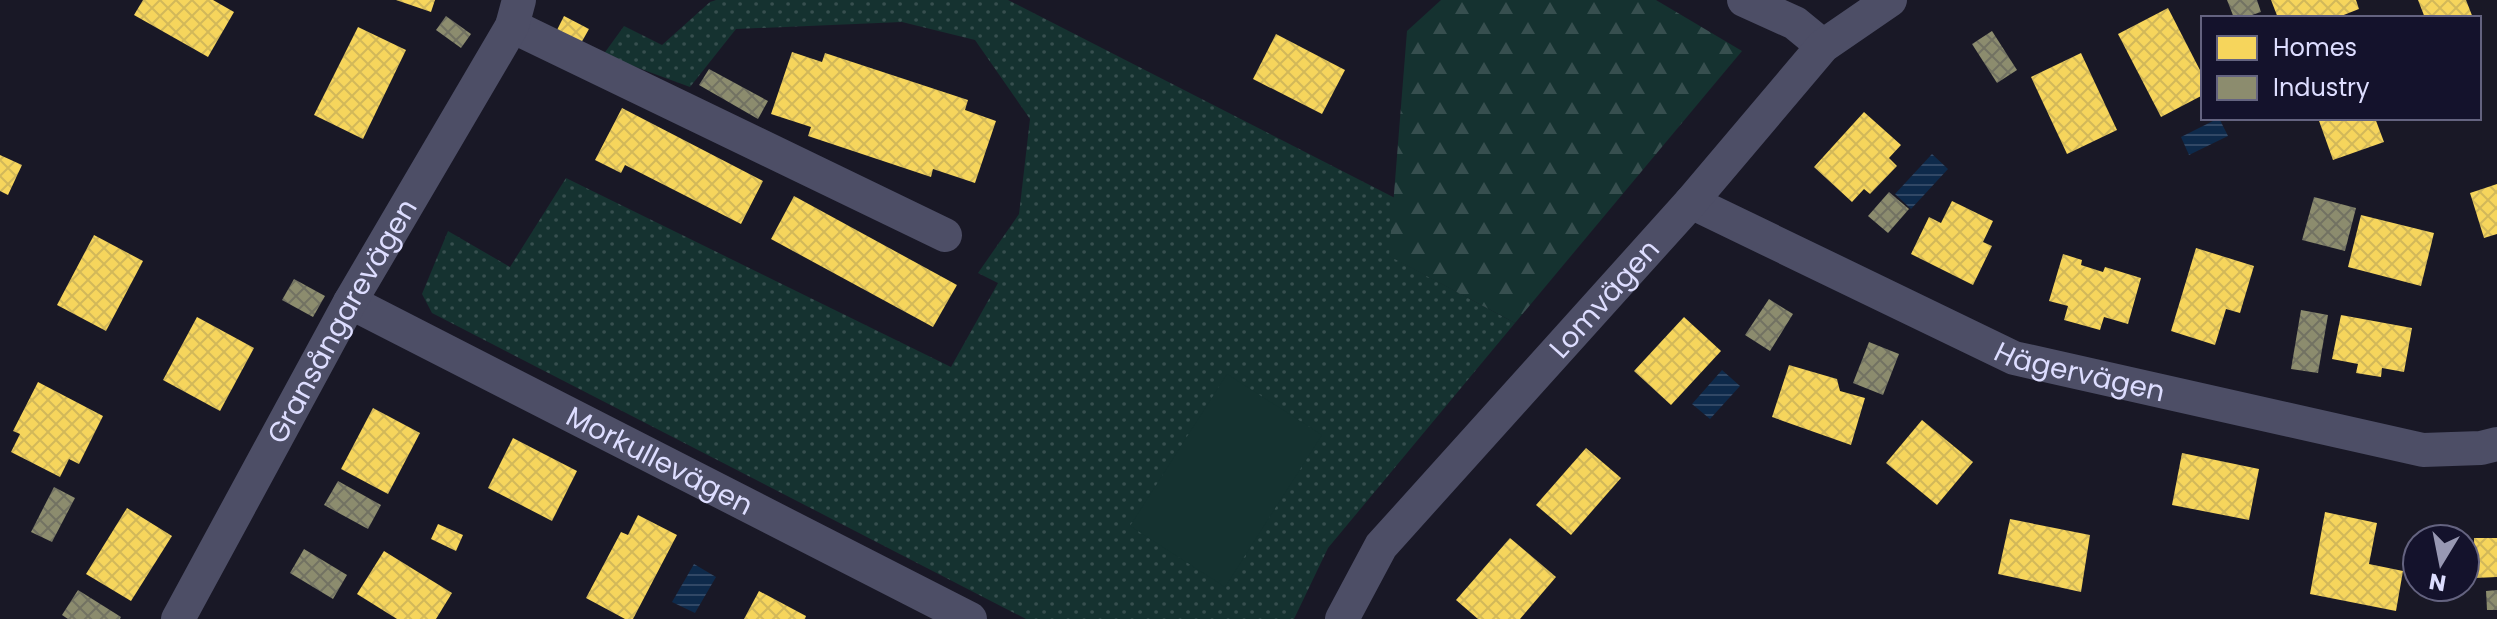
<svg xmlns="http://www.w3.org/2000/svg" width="2497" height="619" font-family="Poppins,sans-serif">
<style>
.grass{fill:url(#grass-dots)}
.forest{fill:url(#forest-firs)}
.garden{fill:#153230}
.water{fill:url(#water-rules)}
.homes{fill:url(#homes-cross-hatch)}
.industry{fill:url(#industry-cross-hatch)}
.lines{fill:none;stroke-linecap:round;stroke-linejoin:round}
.minor{stroke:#4d4e66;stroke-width:34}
.labels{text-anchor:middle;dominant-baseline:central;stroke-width:8;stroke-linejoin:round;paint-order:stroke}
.street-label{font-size:28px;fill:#ddf;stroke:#14122c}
</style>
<defs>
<pattern id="grass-dots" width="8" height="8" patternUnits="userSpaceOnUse" patternTransform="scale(2)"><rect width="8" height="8" fill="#153230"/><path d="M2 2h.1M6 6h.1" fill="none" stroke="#374f4f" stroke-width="1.8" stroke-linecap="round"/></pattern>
<pattern id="forest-firs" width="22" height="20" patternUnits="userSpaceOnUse" patternTransform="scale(2)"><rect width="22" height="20" fill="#153230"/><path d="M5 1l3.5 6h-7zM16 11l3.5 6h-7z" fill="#374f4f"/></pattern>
<pattern id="water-rules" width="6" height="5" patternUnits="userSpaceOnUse" patternTransform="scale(2)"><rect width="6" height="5" fill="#0e2a4b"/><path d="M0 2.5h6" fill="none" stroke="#314866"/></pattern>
<pattern id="homes-cross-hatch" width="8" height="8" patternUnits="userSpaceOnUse" patternTransform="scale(2)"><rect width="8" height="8" fill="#f6d55c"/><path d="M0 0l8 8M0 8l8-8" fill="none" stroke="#d2b859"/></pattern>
<pattern id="industry-cross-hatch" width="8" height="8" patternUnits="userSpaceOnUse" patternTransform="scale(2)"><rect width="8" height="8" fill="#8c8c6e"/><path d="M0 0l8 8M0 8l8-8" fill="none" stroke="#727262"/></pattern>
</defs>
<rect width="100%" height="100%" fill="#191826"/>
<!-- grass -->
<polygon class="grass" points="716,0 1008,0 1395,198 1390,256 1515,323 1328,548 1294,619 1026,619 432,313 422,294 448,231 510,267 566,178 951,367 998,283 978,273 1019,214 1030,119 975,40 902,22 736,29 690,87 603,55 624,26 662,45 710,2"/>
<!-- forest -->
<polygon class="forest" points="1441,0 1656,0 1742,51 1515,323 1389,256 1407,31"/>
<!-- garden -->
<polygon class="garden" points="1227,374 1322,435 1225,587 1130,526"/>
<!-- water -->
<g class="water">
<polygon points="2219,118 2228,136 2189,155 2181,137"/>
<polygon points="1932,154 1948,169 1911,209 1895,194"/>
<polygon points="1722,370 1740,386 1710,419 1692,404"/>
<polygon points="694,564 716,577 695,613 672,602"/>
</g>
<!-- homes -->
<g class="homes">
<polygon points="143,0 213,0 234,12 208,57 134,15"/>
<polygon points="396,0 435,0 431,12"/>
<polygon points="2271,0 2356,0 2359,9 2336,18 2278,18"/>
<polygon points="2418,0 2466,0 2473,18 2425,18"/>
<polygon points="2168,8 2203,76 2203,95 2161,117 2118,34"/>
<polygon points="564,16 589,29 580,45 556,32"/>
<polygon points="358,27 406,50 363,139 314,115"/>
<polygon points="1276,34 1345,70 1322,114 1253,79"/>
<polygon points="792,52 822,62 825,53 968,100 965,110 996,121 975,183 933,169 931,177 808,136 811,127 771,114"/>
<polygon points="2081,53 2117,130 2067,154 2031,77"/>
<polygon points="622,108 763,181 741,224 625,165 621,173 595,160"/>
<polygon points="1864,112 1901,145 1889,158 1897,166 1870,194 1864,189 1852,202 1814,167"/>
<polygon points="2318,118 2375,118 2384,142 2333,160"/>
<polygon points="0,155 22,165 8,195 0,191"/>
<polygon points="2497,184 2497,234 2484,238 2470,193"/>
<polygon points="794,196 957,285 933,327 771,239"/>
<polygon points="1952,201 1993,221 1983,242 1992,246 1973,285 1911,254 1929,217 1941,223"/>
<polygon points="2361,215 2434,233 2421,286 2348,267"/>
<polygon points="94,235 143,261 106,331 57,305"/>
<polygon points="2196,248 2254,266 2240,313 2226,309 2215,345 2171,331"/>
<polygon points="2063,254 2082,260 2081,265 2103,272 2105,267 2141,278 2128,324 2104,317 2100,330 2064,320 2068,306 2049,301"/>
<polygon points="2341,315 2412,328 2404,372 2382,368 2381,377 2356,373 2358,364 2332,359"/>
<polygon points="197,317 254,348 220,411 163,380"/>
<polygon points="1684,317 1721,351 1671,405 1634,371"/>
<polygon points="1789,365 1837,379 1840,391 1865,398 1851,445 1772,417"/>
<polygon points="38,382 103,416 79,464 69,459 60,477 11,452 20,434 13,431"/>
<polygon points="373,408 420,433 388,494 341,469"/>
<polygon points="1922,420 1973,462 1937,505 1886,463"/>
<polygon points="513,438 577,471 552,521 488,488"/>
<polygon points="1586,448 1621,478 1571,535 1536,505"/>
<polygon points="2182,453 2259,469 2249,520 2172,505"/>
<polygon points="127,508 172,536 131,601 86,574"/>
<polygon points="2325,512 2377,523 2369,564 2403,571 2396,611 2310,594"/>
<polygon points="638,515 677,535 633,619 625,619 586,598 621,532 628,535"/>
<polygon points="2010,519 2090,535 2081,592 1998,574"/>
<polygon points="438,524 463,535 456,551 431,539"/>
<polygon points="1510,538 1556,577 1520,619 1478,619 1456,600"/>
<polygon points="2474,538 2497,538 2497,577 2475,578"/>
<polygon points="384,551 452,593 436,619 397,619 357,594"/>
<polygon points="759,591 806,616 805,619 744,619"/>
</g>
<!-- industry -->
<g class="industry">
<polygon points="2227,0 2257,0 2261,12 2243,18 2234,18"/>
<polygon points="446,16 471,34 461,48 436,30"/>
<polygon points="1992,31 2017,70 1997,83 1972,44"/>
<polygon points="709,69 768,101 758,119 699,85"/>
<polygon points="1889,192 1909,209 1888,233 1868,216"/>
<polygon points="2314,197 2356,208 2345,251 2302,240"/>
<polygon points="294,279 325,296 313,317 282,300"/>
<polygon points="1769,299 1793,314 1770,351 1745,335"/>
<polygon points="2301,310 2328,315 2318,373 2291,369"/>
<polygon points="1869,342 1899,354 1883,395 1853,383"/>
<polygon points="338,481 381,505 368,529 324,505"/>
<polygon points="54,487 75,498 52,542 31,532"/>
<polygon points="304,549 347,575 333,599 290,573"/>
<polygon points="78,590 121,617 120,619 68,619 62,615"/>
<polygon points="2497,590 2497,610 2487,610 2486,591"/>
</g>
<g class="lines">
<!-- minor -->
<g class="minor">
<polyline points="1744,0 1795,23 1823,46"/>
<polyline points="512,26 945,235"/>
<path id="s1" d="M 1691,202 L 2014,358 L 2423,450 L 2481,448 L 2497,444"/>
<path id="s2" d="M 350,302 L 970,619"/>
<path id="s3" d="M 178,619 L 350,302 L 512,26 L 519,0"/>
<path id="s4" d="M 1342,619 L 1381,546 L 1691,202 L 1823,46 L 1890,0"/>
</g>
</g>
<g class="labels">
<!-- street labels -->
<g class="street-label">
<text stroke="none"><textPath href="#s4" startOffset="416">Lomvägen</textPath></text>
<text stroke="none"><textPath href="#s3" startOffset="340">Gransångarevägen</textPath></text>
<text stroke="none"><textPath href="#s1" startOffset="426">Hägervägen</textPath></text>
<text stroke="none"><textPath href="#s2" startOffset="348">Morkullevägen</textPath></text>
</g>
</g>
<!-- legend -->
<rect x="2201" y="16" width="280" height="104" fill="#14122c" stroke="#646380" stroke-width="2"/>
<rect x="2217" y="36" width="40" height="24" fill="#f6d55c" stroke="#646380" stroke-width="2"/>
<text x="2273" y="56" font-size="24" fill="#ddddff">Homes</text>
<rect x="2217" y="76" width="40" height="24" fill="#8c8c6e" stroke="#646380" stroke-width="2"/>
<text x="2273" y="96" font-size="24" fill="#ddddff">Industry</text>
<!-- north arrow -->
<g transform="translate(2441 563) rotate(190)"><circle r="38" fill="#14122c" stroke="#646380" stroke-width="2"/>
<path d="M0-6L14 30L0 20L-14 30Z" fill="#9898b3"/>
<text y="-12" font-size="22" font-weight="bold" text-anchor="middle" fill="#ddddff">N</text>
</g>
</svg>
